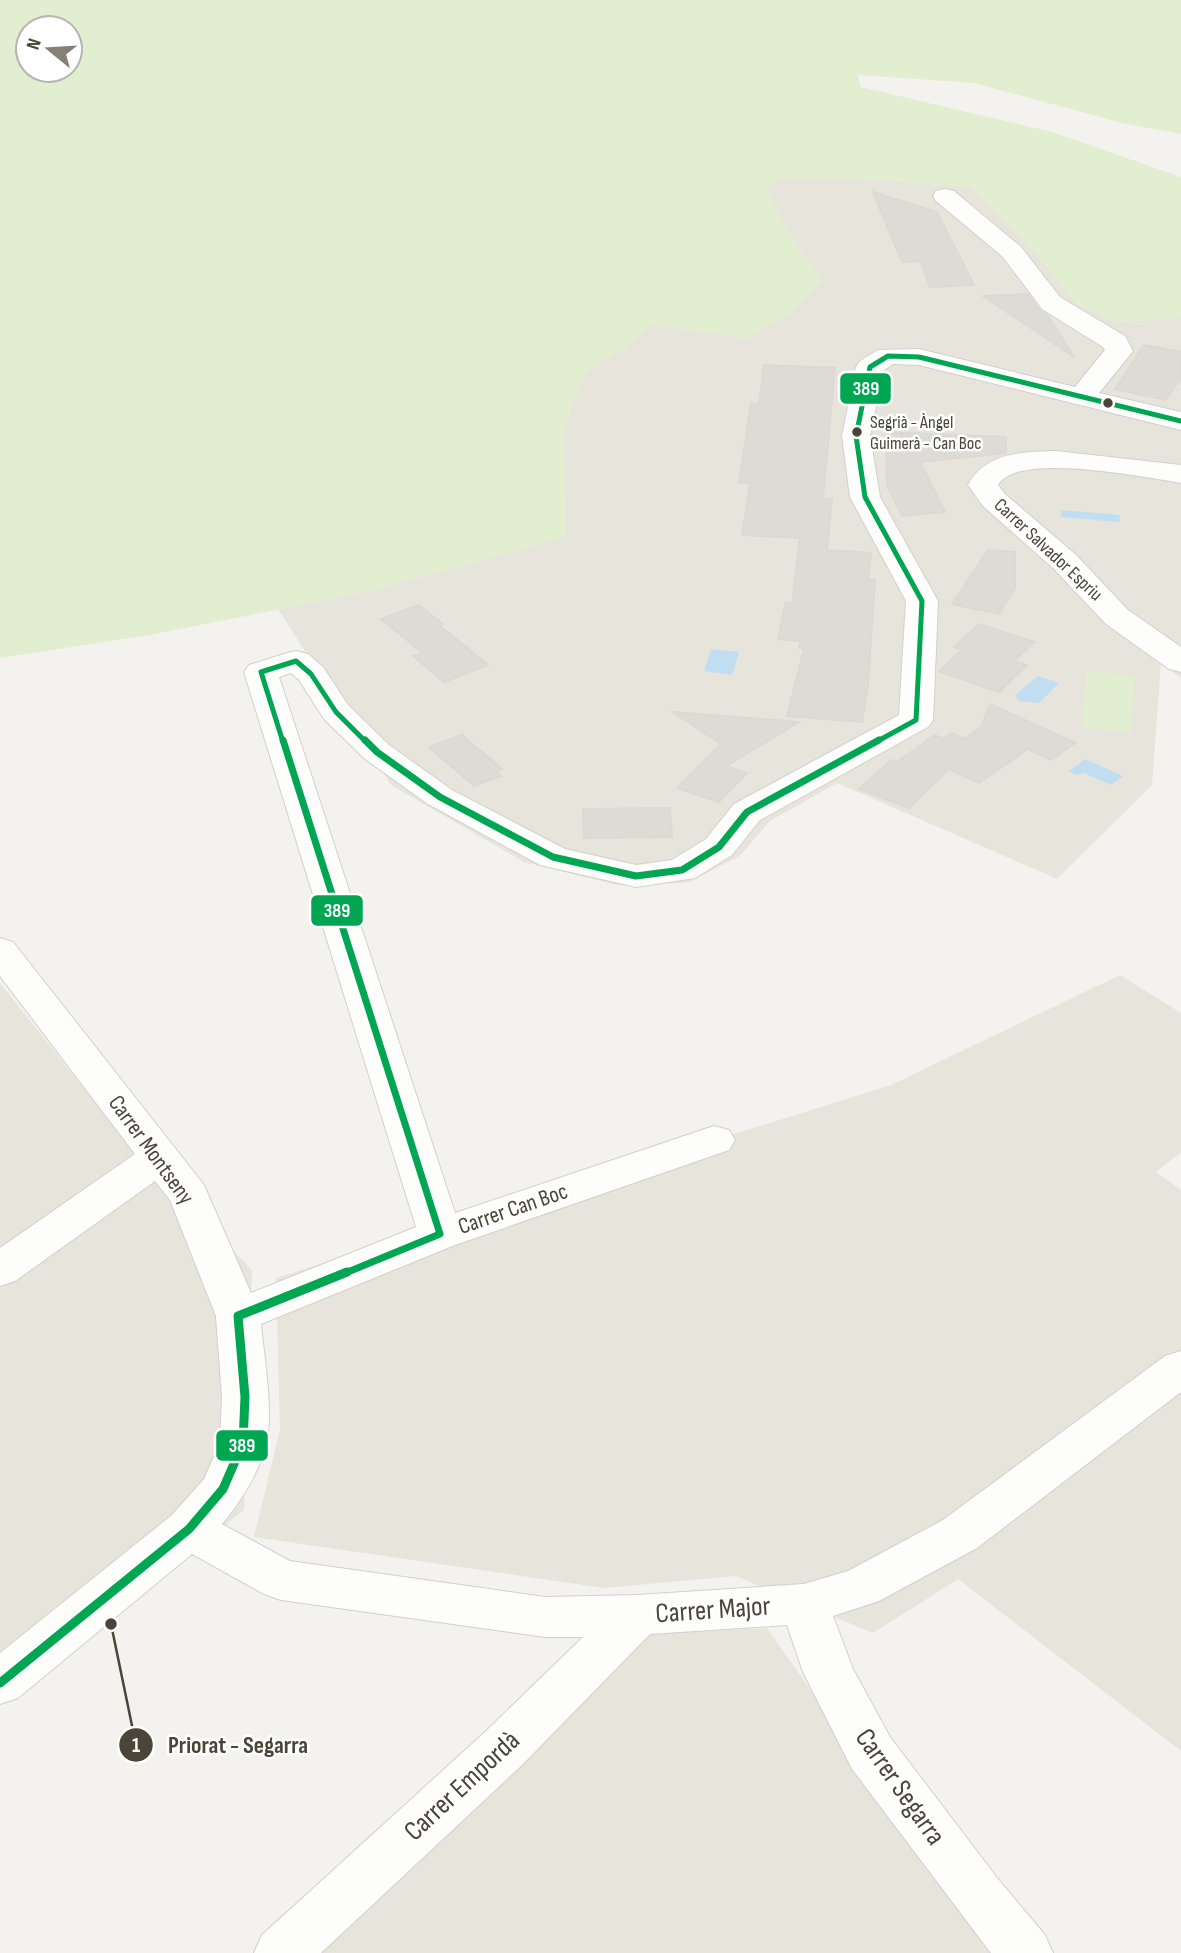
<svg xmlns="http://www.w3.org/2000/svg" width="1181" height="1953" font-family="'Sofia Sans Condensed',sans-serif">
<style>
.residential{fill:#e7e4dc}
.green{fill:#e1eecf;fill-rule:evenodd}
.water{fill:#c0ddf1}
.building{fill:#dedbd6;stroke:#dcd9d4;stroke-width:2}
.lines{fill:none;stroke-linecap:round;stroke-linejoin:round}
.street-casing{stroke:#d2d0cb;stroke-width:2}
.street{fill:#fdfdfc;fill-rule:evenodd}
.bus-1-far2-casing{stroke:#fff;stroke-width:10}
.bus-1-far1-casing{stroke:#fff;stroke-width:12}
.bus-1-casing{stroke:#fff;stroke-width:14}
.bus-1-far2{stroke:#00a651;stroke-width:5}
.bus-1-far1{stroke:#00a651;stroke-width:7}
.bus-1{stroke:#00a651;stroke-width:9}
.bus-dot{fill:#4b4439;stroke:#fff;stroke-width:2.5}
.labels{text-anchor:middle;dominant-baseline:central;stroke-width:5;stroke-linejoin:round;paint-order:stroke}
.far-bus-label{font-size:18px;fill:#4b4439;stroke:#fff;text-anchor:start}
.far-street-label{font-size:19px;fill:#4b4439;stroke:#fff}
.street-label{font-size:23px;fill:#4b4439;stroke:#fff}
.near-street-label{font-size:28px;fill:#4b4439;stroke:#fff}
.leader{fill:none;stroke:#4b4439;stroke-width:2.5}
.callout-dot{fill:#4b4439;stroke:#fff;stroke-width:2.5}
.mark-label{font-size:21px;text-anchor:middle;font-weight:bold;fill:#fff}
.callout-label{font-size:24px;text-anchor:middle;font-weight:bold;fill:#4b4439;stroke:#fff;stroke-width:5;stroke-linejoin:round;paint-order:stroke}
.line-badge{stroke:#fff;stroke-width:2.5}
.badge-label{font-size:19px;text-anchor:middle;font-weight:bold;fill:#fff}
</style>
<rect width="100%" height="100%" fill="#f4f2ee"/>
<!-- residential -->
<g class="residential">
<polygon points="781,178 849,178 971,187 1037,254 1077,305 1118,322 1181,318 1181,678 1161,663 1152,785 1057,879 837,783 770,821 740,856 687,883 617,885 524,862 391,785 278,609 371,591 565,537 564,426 585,373 631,343 651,325 748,338 822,282 792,239 765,187"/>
<polygon points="1120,975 1181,1013 1181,1152 1156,1172 1181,1190 1181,1751 958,1579 873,1633 736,1576 604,1588 254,1537 280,1430 276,1278 891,1085"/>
<polygon points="0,983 125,1140 252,1270 244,1510 0,1704"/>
<polygon points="767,1628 995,1953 302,1953 644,1634"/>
</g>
<!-- green -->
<g class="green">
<path d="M 0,0 L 1181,0 L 1181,134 L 1122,123 L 974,83 L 858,75 L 861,87 L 1052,132 L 1181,177 L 1181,318 L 1118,322 L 1077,305 L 1037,254 L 971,187 L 849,178 L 781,178 L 766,187 L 792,239 L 822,282 L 792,312 L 748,338 L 651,325 L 631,343 L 585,373 L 564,426 L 566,537 L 371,591 L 150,635 L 0,658 ZM 28,28 L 70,28 L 70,70 L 28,70 Z"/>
<polygon points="1087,671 1135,676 1131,732 1082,727"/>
</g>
<!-- water -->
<g class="water">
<polygon points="1061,510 1120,515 1119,522 1061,517"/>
<polygon points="711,649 739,652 732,675 704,671"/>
<polygon points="1038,676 1059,683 1039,703 1019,701 1015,695"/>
<polygon points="1085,759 1123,776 1111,785 1084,773 1076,775 1069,771"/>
</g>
<!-- building -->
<g class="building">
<polygon points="873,192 937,212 974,285 930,287 920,261 902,262"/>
<polygon points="1027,294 1040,311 1048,316 1074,357 983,296"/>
<polygon points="1144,345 1181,352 1181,378 1165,400 1115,389"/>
<polygon points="764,365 835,368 823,498 832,499 827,550 871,553 868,579 875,580 868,685 862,722 787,716 804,649 799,648 801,641 778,639 786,602 792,603 800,538 742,535 750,483 739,483 751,403 759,404"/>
<polygon points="886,432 1006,437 1006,453 920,462 945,512 902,516 887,485"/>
<polygon points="988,550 1015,552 1015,588 999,614 952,604"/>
<polygon points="419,605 443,624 439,625 488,665 444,682 413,656 423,653 381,619"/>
<polygon points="979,624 1034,642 1014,661 1027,665 999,692 939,671 962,650 954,647"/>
<polygon points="990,704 1075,743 1051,760 1028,749 979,783 949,769 909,808 859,789 891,760 897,762 935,735 943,739 952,733 963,739 981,727"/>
<polygon points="673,712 799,722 726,766 747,773 719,802 677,788 721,744"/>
<polygon points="462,735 502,769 496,772 501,776 474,786 429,747"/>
<polygon points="670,808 672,837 584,838 583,809"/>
</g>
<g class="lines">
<!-- street casing -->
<g class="street-casing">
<g id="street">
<path d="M 945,189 L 954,191 L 1021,247 L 1060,297 L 1125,336 L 1133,351 L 1099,393 L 1181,412 L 1181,430 L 919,365 L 893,364 L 883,371 L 870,436 L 880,497 L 938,601 L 933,720 L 928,727 L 760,820 L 732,855 L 695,878 L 636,887 L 540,865 L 428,804 L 365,759 L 324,719 L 299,680 L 291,673 L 279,677 L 455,1213 L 714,1126 L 729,1130 L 735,1140 L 729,1150 L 455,1245 L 261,1324 C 264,1358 274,1412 266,1444 C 259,1473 241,1501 222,1524 L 290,1561 L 545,1597 L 637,1595 L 804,1584 L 848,1571 L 943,1520 L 1165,1356 L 1181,1351 L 1181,1392 L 977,1548 L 879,1601 L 833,1616 L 853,1669 L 890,1737 L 998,1879 L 1045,1935 L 1053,1953 L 991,1953 L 852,1769 L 803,1672 L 787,1625 L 650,1634 L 522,1765 L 321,1953 L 254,1953 L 262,1935 L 484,1733 L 583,1637 L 545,1637 L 281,1600 L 264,1594 L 192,1554 L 18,1698 L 0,1704 L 0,1653 L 172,1515 L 204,1479 L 220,1443 L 222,1397 L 216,1316 L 170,1200 L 155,1181 L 15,1281 L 0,1286 L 0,1248 L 135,1154 L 0,976 L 0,938 L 13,942 L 204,1185 L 251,1293 L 416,1227 L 244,672 L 249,665 L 284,654 L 296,651 L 308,654 L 323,667 L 348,705 L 389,745 L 452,790 L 565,849 L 636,865 L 672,860 L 706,839 L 734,804 L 899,715 L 906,601 L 850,497 L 842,436 L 856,367 L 860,361 L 878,350 L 919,349 L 1075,387 L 1105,350 L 1103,347 L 1042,309 L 1003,257 L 936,201 L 933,196 L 936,191 Z"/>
<path d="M 1056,451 L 1181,465 L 1181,483 C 1148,478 1016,451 998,485 L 1005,494 L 1076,555 L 1128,610 L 1181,647 L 1181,672 L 1169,669 L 1106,624 L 1054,569 L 983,506 L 968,485 C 986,452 1022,452 1056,451 Z"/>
</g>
</g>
<!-- street -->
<use href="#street" class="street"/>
<!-- bus-1-far2 casing -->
<g class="bus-1-far2-casing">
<g id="bus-1-far2">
<polyline points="283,742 261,672 296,661 311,674 336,712 366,742"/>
<polyline points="876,742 916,720 922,601 865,497 856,436 870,367 888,356 919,357 1181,421"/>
</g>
</g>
<!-- bus-1-far1 casing -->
<g class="bus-1-far1-casing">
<g id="bus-1-far1">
<polyline points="283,740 440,1234 343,1274"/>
<polyline points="365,740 377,752 440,797 553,857 636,876 682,870 719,847 747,812 879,740"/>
</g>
</g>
<!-- bus-1 casing -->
<g class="bus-1-casing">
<polyline id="bus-1" points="0,1683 189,1529 223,1489 243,1443 245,1397 238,1316 347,1272"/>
</g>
<!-- bus-1-far2 -->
<use href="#bus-1-far2" class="bus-1-far2"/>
<!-- bus-1-far1 -->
<use href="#bus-1-far1" class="bus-1-far1"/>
<!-- bus-1 -->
<use href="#bus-1" class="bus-1"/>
</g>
<!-- markers -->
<g class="bus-dot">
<circle cx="1108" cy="403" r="6"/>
<circle cx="857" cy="432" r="6"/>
</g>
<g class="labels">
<!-- far-bus labels -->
<g class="far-bus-label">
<text x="870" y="422">Segrià - Àngel<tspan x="870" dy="21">Guimerà - Can Boc</tspan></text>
</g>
<!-- far-street labels -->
<g class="far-street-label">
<text transform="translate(1048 550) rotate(43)">Carrer Salvador Espriu</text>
</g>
<!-- street labels -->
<g class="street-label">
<text transform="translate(151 1150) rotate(54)">Carrer Montseny</text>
<text transform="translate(513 1209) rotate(-19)">Carrer Can Boc</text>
</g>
<!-- near-street labels -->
<g class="near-street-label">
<text transform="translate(713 1610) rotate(-4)">Carrer Major</text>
<text transform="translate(462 1786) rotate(-43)">Carrer Empordà</text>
<text transform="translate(900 1787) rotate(55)">Carrer Segarra</text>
</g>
</g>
<!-- callouts -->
<path class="leader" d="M111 1624L136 1745"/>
<g class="callout-dot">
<circle cx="111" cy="1624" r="7"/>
<circle cx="136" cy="1745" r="18"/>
</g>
<g class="mark-label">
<text x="136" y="1752">1</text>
</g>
<g class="callout-label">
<text x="238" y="1753">Priorat - Segarra</text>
</g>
<g class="line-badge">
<rect x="839" y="372" width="53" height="33" rx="7" fill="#00a651"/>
<rect x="310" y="894" width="54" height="33" rx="7" fill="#00a651"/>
<rect x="215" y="1429" width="54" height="33" rx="7" fill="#00a651"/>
</g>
<g class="badge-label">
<text x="866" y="395">389</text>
<text x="337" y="917">389</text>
<text x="242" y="1452">389</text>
</g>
<!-- north arrow -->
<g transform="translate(49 49) rotate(288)"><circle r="33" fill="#ffffff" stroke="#b7b4b0" stroke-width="2"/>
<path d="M0-5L12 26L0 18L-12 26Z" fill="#868178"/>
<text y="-10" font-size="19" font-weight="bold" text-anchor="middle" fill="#4b4439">N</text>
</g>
</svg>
